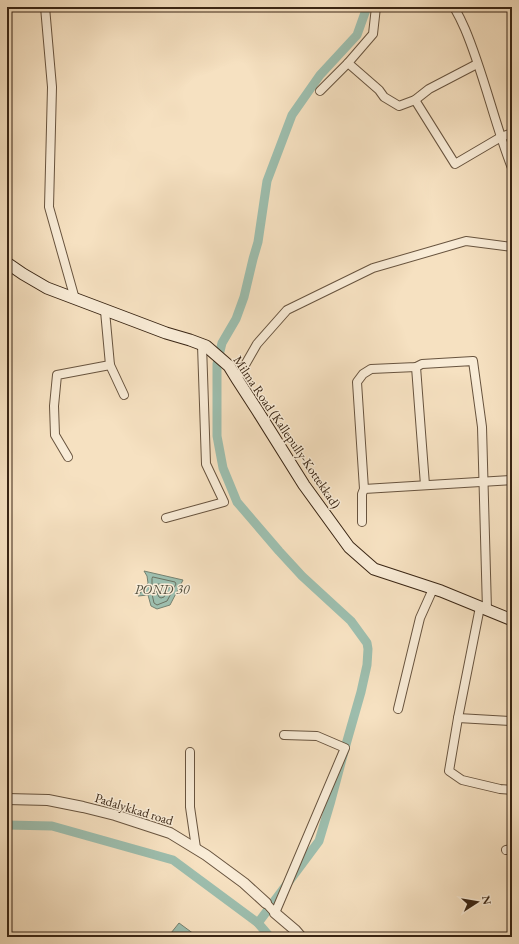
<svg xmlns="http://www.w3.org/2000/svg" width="519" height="944" font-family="'EB Garamond',serif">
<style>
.water{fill:#9dbeae;stroke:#758170}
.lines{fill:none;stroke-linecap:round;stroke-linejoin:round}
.shore{stroke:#6b7261;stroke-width:1}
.canal{stroke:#9dbeae;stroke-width:9}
.minor-casing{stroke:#68543f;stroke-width:10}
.tertiary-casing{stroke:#68543f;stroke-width:12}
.secondary-casing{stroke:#392514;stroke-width:13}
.minor{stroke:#f9ecd7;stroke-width:8}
.tertiary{stroke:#f9ecd7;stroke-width:10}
.secondary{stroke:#f9ecd7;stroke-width:11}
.labels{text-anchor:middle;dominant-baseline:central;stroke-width:3;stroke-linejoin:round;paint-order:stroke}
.street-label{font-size:13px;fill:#392514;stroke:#f9ecd7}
.water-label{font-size:14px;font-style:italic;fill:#575342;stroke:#f9ecd7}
</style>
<rect width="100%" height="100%" fill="#f6e1c1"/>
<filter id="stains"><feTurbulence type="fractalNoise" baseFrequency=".005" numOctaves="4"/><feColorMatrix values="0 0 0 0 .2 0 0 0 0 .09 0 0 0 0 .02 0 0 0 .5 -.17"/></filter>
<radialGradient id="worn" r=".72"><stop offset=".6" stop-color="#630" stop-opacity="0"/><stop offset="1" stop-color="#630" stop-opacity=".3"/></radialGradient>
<!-- water -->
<g class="water">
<polygon points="144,571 183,580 170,605 157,609 151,606 148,595 138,596 141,592 148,583 147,576"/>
<polygon points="179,923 198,937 170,937 171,933"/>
</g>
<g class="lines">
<!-- shore -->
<g class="shore">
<polygon points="153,577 175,582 176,584 167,601 157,605 154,603 152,594 149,590 152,585 152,579"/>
<polygon points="158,584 167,585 169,587 164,597 161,598 159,597 155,589"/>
</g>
<!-- canal -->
<g class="canal">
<polyline points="7,825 52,826 173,860 258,923 270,937"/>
<polyline points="258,923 319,841 330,804 345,748 361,692 367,665 368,649 367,643 351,621 302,576 279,551 237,502 223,468 217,436 217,364 222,343 236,319 244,297 253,259 258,242 267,181 292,115 320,75 357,35 367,7"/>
</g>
<!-- minor casing -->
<g class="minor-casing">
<g id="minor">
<polyline points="45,7 52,87 49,207 75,299"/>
<path d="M 454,7 C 458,14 462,22 465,29 C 484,74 494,122 512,168"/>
<polyline points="348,63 379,90 384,97 399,106 415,100 429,89 477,64"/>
<polyline points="320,91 348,63 373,34 376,7"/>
<polyline points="415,100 455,164 501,137 512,133"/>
<polyline points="105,311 110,365 124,395"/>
<polyline points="416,367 425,485"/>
<polyline points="237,379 257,344 287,310 373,268 466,241 512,247"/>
<polyline points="68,457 55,435 54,406 57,375 110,365"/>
<polyline points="364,489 512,480"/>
<polyline points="166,518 224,502 206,464 202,345"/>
<polyline points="362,522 362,494 364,489 357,382 363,374 371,369 416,367 422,364 473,361 482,427 487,610"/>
<polyline points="480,607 458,718 449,771 462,780 500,789 512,790"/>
<polyline points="398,709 420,618 433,589"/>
<polyline points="458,718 512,721"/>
<polyline points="190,752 190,807 196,848"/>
<polyline points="506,850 512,849"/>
<polyline points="266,903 275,913 345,748 317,736 284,735"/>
</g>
</g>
<!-- tertiary casing -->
<g class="tertiary-casing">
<g id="tertiary">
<polyline points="7,799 48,800 83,807 115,815 170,833 206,855 244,883 266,903"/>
<polyline points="275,913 295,930 301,937"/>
</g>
</g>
<!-- secondary casing -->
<g class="secondary-casing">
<polyline id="secondary" points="7,263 23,274 47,288 137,322 166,333 190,340 206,346 229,366 237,379 257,410 304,485 349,547 374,569 441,591 512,620"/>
</g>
<!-- minor -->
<use href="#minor" class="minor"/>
<!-- tertiary -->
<use href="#tertiary" class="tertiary"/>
<!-- secondary -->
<use href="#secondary" class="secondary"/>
</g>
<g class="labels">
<!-- street labels -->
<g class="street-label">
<text transform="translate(287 432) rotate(56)">Milma Road (Kallepully-Kottekkad)</text>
<text transform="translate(134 809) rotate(17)">Padalykkad road</text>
</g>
<!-- water labels -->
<g class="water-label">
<text x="162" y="589">POND 30</text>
</g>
</g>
<!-- margin -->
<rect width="519" height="944" fill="none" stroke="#f6e1c1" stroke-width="24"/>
<rect x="8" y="8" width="503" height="928" fill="none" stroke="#392514" stroke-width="2"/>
<rect x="12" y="12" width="495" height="920" fill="none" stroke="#392514"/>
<!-- north arrow -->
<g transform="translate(477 902) rotate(78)" stroke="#f9ecd7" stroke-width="3" paint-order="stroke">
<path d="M0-3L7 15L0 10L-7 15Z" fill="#392514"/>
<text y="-6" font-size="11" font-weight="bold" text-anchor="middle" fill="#392514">N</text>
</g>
<rect width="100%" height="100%" filter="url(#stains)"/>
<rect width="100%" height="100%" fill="url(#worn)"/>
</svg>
